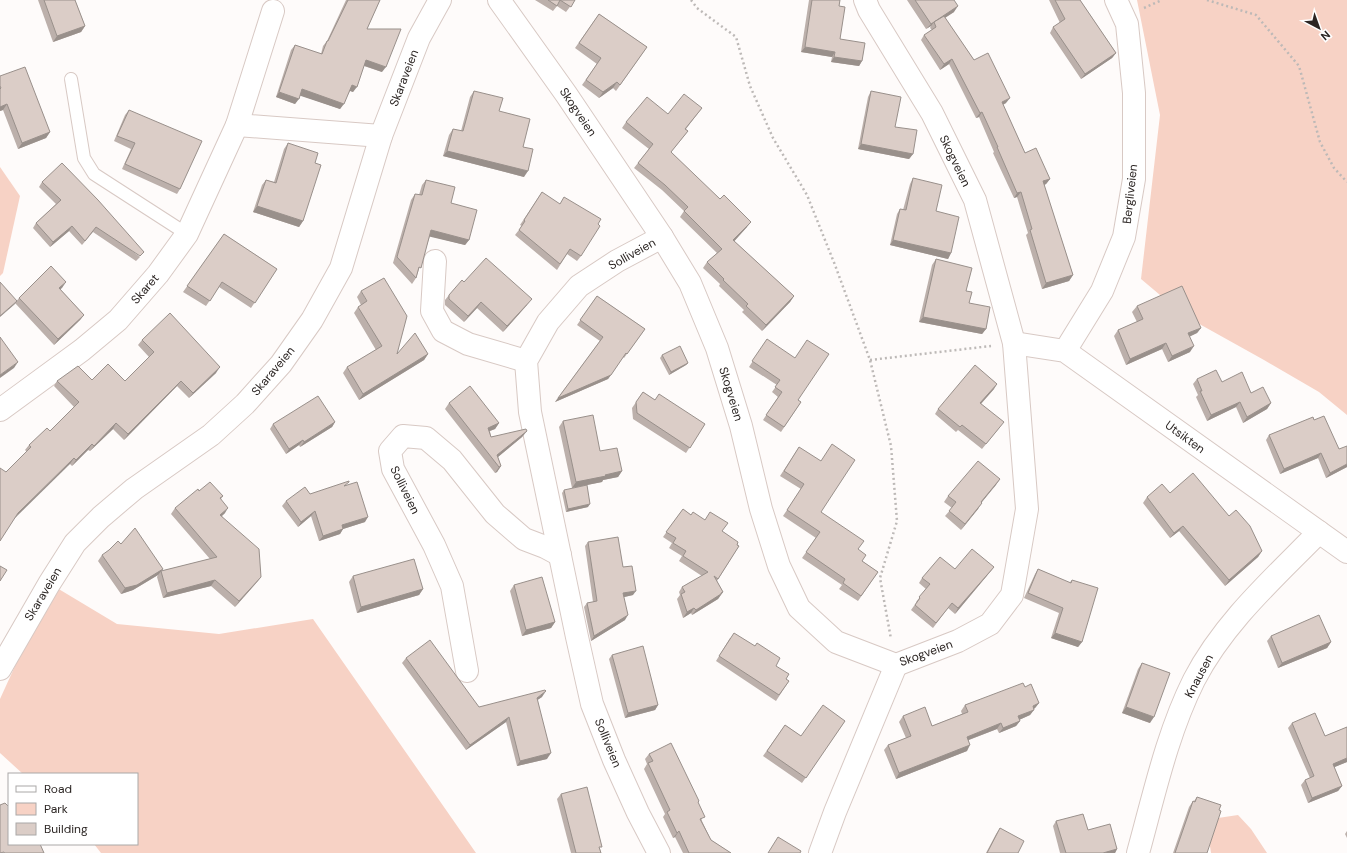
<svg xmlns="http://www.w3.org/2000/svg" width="1347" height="853" font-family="'DM Sans',sans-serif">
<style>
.green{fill:#f7d2c5}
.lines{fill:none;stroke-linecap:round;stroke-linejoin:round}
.lane-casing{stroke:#d8c9c4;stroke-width:14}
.street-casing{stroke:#d8c9c4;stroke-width:24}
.path{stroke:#bdb9b7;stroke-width:2.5;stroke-dasharray:2 3;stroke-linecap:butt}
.lane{stroke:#fff;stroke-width:12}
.street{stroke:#fff;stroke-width:22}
.wall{fill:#bcb0ab}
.shaded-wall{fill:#99908b}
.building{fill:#dbcdc7;stroke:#99908b}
.labels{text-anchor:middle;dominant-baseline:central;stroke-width:3;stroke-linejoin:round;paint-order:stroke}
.street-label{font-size:12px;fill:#2b2523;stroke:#fff}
</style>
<rect width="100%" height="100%" fill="#fefbfa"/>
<!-- green -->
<g class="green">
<polygon points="1137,0 1347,0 1347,415 1319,392 1264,360 1185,316 1141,279 1160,115"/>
<polygon points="0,167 20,196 3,273 0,276"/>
<polygon points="52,585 117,624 219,634 313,619 476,853 101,853 94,844 137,844 137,774 23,774 0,753 0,699"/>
<polygon points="1204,805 1218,818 1238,815 1251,829 1267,853 1211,853"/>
</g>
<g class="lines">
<!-- lane casing -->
<g class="lane-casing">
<polyline id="lane" points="71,79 84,158 94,174 187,234"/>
</g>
<!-- street casing -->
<g class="street-casing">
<g id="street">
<polyline points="499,0 566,94 662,237 690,283 717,348 741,426 761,509 779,566 799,608 836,642 896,665 958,641 990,624 1012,595 1027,509 1014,343 975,200 932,113 869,10 865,0"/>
<polyline points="237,125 381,136"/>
<polyline points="435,261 432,311 443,331 468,344 526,361"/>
<polyline points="1014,343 1065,351 1347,552"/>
<polyline points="1065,351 1102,291 1124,237 1134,179 1134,93 1127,24 1116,0"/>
<polyline points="0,410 82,350 118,320 158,274 187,234 237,125 273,11"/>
<polyline points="0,669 49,584 75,543 101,517 134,489 211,435 245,404 281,364 312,320 341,268 381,136 419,38 440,0"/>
<polyline points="467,671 452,586 434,545 393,469 390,451 403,436 426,438 452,460 495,514 524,539 545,547 560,555"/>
<polyline points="659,853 638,813 614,760 592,704 577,637 530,412 526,361 548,322 579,286 617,261 662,237"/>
<polyline points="820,853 835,812 896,665"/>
<path d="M 1138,853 C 1154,795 1167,734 1194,680 C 1224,622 1274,578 1319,532"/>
</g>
</g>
<!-- path -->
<g class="path">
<polyline points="691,0 697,8 736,37 750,86 773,138 807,195 835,265 870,360 891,446 897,521 880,578 891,639"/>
<polyline points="1207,0 1256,15 1299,66 1320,142 1334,168 1347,182"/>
<polyline points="1144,8 1162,0"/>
<polyline points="870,360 991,346"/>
</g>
<!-- lane -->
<use href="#lane" class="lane"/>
<!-- street -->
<use href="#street" class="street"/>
</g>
<!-- wall -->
<g class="wall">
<polygon points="38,0 75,0 85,26 81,32 53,42"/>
<polygon points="346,0 380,0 367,29 382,72 364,66 353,92 350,91 340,109 300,95 295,104 276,97 291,50 295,45 321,54 323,46 327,41"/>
<polygon points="535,0 575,0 566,12 557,6 553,11"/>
<polygon points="809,0 840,0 839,6 840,39 862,61 859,66 831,62 832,57 801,52"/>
<polygon points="907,0 954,0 954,12 945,18 974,60 1006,103 1003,105 1025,153 1050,179 1046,184 1044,185 1073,275 1069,281 1042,289 1026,235 1028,233 1017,197 1014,198 993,153 994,152 979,117 976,118 949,64 940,70 921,40 924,35 932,30 930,28 931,26 926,29"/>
<polygon points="1049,0 1080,0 1116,53 1112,58 1081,79 1050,33 1053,27 1060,23"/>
<polygon points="599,14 647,47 616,91 613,88 599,98 582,85 597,64 575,48"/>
<polygon points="0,76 50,132 46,138 18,149 3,110 0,111"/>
<polygon points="474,91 499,111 524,177 443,156 449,135 453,129 461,131 470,97"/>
<polygon points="871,91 913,154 909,159 858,149 868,97"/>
<polygon points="702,108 686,129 688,131 671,152 747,227 734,241 794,296 790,302 762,331 742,312 744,310 719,286 720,284 703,268 707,262 717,253 680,217 684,211 662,190 634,168 649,149 622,128 626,122 668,114"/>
<polygon points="129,110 180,189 177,194 122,169 131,149 114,141 125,115"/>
<polygon points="288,143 315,163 303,221 299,227 253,212 262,185 266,180 274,182 284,149"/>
<polygon points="913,178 951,253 948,259 890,245 897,214 900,209 903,210 910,184"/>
<polygon points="426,180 451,203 469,240 465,245 430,236 416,278 412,284 393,263 411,200 415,194 419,195 422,185"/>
<polygon points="42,182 140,257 136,261 93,232 82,245 69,231 50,247 33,228 36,223 56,204 39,187"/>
<polygon points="542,192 581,256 577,261 567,254 557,270 515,235 522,226 520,225"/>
<polygon points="224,234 277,269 251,308 219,287 206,306 183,292"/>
<polygon points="936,259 966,291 969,303 986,329 982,334 919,322 932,265"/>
<polygon points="66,282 60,289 84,315 80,320 54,345 15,303 19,298"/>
<polygon points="464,282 527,305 503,332 477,308 464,322 445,305 445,300 449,295"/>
<polygon points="361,291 397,354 428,354 424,360 359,400 343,373 347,367 376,350 354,313 358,307 361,305 357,297"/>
<polygon points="597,296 645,329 624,358 623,357 608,379 555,402 600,341 577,325"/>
<polygon points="1137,306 1201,328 1197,333 1189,337 1190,352 1168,362 1162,349 1126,365 1114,336 1118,330 1137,322 1132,312"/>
<polygon points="767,339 798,400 801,402 781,432 763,420 778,397 772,392 777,385 749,367"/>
<polygon points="142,340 216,373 189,398 177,386 124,440 113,429 90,451 88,450 72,466 70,464 27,452 25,450 29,445 50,431 74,407 54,386 57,381 92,380 125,381 149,357 138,345"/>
<polygon points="662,355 688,363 686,365 669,375 660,358"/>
<polygon points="1197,379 1222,382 1251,393 1271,403 1267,409 1243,423 1236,407 1207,421 1196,397 1198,395 1193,384"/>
<polygon points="994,389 981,404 1000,427 982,449 958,430 956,432 935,414 938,409"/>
<polygon points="643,392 655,400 705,424 686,453 633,419 632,408"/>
<polygon points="449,403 499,423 495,429 490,431 491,437 527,431 522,437 498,457 501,466 497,472 495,473 445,409"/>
<polygon points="1314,420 1339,449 1347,467 1326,478 1318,458 1280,474 1266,440 1269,435"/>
<polygon points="563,421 600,451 622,471 618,477 603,480 602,482 572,488 559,427"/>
<polygon points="335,422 332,427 300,447 299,445 286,454 270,429 273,424"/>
<polygon points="799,447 821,512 858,549 862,561 878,572 858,601 839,589 842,585 802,558 816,538 783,516 801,489 780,476"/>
<polygon points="1000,479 981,503 978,509 961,530 945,516 952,508 944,502 948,496"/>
<polygon points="347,485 365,522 343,529 340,534 319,541 311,516 298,527 282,506 286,501 310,494"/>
<polygon points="564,490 588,507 566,512 562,493"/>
<polygon points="199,491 223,496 221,499 225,513 222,516 261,577 257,582 235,607 211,586 163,598 157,577 158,575 133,590 121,594 98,561 102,555 161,571 210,559 171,514 175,508"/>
<polygon points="1170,493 1229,516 1262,551 1258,557 1225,586 1179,531 1170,538 1143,503 1147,497"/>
<polygon points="683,509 691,515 722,531 739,546 717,581 723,592 718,599 692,615 691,613 683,618 677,599 680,595 679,592 682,587 702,576 679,561 682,556 669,548 672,543 663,537"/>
<polygon points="588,542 623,567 633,595 624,597 625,620 591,641 584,607 587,603 593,602 585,546"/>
<polygon points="994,567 990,572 955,614 948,608 933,628 911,610 916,603 916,602 926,589 919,583 922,578 955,569"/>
<polygon points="1038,569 1069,583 1072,580 1082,642 1078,647 1051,638 1059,613 1024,598 1035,574"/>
<polygon points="353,576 423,589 419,595 357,613 349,582"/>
<polygon points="514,585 555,622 551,628 522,636 510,591"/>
<polygon points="1271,636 1331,642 1327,648 1278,668 1267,641"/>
<polygon points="730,638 776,666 786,679 789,681 776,701 716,661"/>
<polygon points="612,655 658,705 655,710 625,718 609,659"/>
<polygon points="406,658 479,707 542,697 537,700 547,759 517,766 506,722 466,750 402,663"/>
<polygon points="1142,663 1150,723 1122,713 1138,669"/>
<polygon points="1025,687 1039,703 1035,708 1034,709 1030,715 1019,720 1020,721 1016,726 999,733 997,729 969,740 967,751 896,779 884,750 888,745 906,738 899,722 903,716 932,726 962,714 961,711 965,705"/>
<polygon points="845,721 802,783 763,756 785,725 801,736"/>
<polygon points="1292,723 1325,736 1347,727 1347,762 1334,767 1342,786 1338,791 1308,803 1301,785 1305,780 1310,778 1288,728"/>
<polygon points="649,754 699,801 698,802 702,821 711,840 731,853 683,853 675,837 673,838 663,817 665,814 644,769 647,764 645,759"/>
<polygon points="561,794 600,849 601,853 571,853 557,799"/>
<polygon points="1197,797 1207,853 1173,853 1189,807 1193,801 1194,801"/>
<polygon points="1056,821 1088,830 1117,849 1115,853 1060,853 1053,826"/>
<polygon points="1000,828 1018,853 986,853 996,834"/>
<polygon points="1347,831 1347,838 1345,834"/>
</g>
<!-- shaded-wall -->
<g class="shaded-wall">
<polygon points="958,6 954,12 935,24 934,22 931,26 926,29 931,24"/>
<polygon points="85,26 81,32 53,42 57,36"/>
<polygon points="805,47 835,52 832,57 801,52"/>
<polygon points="1116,53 1112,58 1081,79 1085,74"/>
<polygon points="834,57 862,61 859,66 831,62"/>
<polygon points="952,59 949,64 940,70 944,64"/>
<polygon points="366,60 386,67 382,72 362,65"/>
<polygon points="617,82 613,88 599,98 603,92"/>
<polygon points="352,85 357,87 353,92 348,90"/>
<polygon points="302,89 344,104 340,109 298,95"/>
<polygon points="279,92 299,99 295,104 276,97"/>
<polygon points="1010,98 1006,103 998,107 1002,102"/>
<polygon points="7,104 3,110 0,111 0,107"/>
<polygon points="982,112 979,117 976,118 980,113"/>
<polygon points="50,132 46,138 18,149 22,143"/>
<polygon points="861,144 913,154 909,159 858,149"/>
<polygon points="447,151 528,171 524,177 443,156"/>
<polygon points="1050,179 1046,184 1040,187 1043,181"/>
<polygon points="1021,192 1017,197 1014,198 1017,193"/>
<polygon points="257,206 303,221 299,227 253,212"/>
<polygon points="751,222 747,227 730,246 733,240"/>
<polygon points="72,226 69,231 50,247 53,242"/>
<polygon points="431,230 469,240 465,245 427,236"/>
<polygon points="893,240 951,253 948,259 890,245"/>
<polygon points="1073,275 1069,281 1042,289 1046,283"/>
<polygon points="66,282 62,288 55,294 59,288"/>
<polygon points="794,296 790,302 762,331 766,325"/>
<polygon points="532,299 527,305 503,332 507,326"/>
<polygon points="17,301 15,304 0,317 0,316"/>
<polygon points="481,302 477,308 464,322 468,316"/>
<polygon points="84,315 80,320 54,345 58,339"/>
<polygon points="923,317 986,329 982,334 919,322"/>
<polygon points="1201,328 1197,333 1184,339 1188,333"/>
<polygon points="1166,343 1162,349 1126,365 1130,359"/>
<polygon points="1194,346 1190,352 1168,362 1172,356"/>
<polygon points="428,354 424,360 359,400 363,394"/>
<polygon points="18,362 14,368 0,378 0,375"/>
<polygon points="688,363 686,365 669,375 671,372"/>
<polygon points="220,367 216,373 189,398 193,393"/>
<polygon points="611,375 608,379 555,402 558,398"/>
<polygon points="181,381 177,386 124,440 128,434"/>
<polygon points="997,384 994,389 977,408 980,403"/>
<polygon points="1240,402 1236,407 1207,421 1211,415"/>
<polygon points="1271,403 1267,409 1243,423 1247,417"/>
<polygon points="335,422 332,427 300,447 304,442"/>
<polygon points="116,423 113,429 90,451 94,446"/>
<polygon points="499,423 495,429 484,433 488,428"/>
<polygon points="527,431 522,437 493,461 497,455"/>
<polygon points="303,440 299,445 286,454 289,449"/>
<polygon points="92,444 88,450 72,466 76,460"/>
<polygon points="1321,453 1318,458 1280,474 1284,469"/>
<polygon points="74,458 70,464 14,519 18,513"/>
<polygon points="1347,464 1347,467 1326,478 1330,473"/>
<polygon points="501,466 497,472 495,473 499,467"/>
<polygon points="622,471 618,477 603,480 602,482 572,488 576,482 605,475"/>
<polygon points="1000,479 996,485 977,508 981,502"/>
<polygon points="982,503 978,509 961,530 965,524"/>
<polygon points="590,504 588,507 566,512 568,509"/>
<polygon points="228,508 225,513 217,520 220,515"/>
<polygon points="315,511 311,516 298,527 301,522"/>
<polygon points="368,517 365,522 343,529 340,534 319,541 323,536 342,525"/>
<polygon points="1183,526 1179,531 1170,538 1174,533"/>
<polygon points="1262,551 1258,557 1225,586 1229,580"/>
<polygon points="994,567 990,572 955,614 958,608"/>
<polygon points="163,569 158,575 133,590 121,594 125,588"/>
<polygon points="261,577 257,582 235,607 239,601"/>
<polygon points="215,580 211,586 163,598 167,593"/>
<polygon points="423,589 419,595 357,613 361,607"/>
<polygon points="636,591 633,595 620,598 623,593"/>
<polygon points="723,592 718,599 692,615 696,610"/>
<polygon points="694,608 691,613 683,618 687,612"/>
<polygon points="628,615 625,620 591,641 594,636"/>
<polygon points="555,622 551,628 522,636 526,630"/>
<polygon points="1055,633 1082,642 1078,647 1051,638"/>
<polygon points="1331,642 1327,648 1278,668 1282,663"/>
<polygon points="546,691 542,697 533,703 537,698"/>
<polygon points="1039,703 1035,708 1029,711 1033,706"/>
<polygon points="658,705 655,710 625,718 628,713"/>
<polygon points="1126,707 1154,717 1150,723 1122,713"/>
<polygon points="1034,710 1030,715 1014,722 1018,716"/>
<polygon points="509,717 506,722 466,750 470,745"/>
<polygon points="1020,721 1016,726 999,733 1003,728"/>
<polygon points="1001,723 997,729 963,742 967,737"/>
<polygon points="970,745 967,751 896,779 899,773"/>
<polygon points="551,753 547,759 517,766 520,761"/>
<polygon points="1347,758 1347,762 1330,769 1333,764"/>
<polygon points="1342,786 1338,791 1308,803 1312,798"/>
<polygon points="679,831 675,837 673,838 677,833"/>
<polygon points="1117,849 1115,853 1103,853"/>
</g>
<!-- building -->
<g class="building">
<polygon points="44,0 75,0 85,26 57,36"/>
<polygon points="348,0 380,0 367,29 401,29 386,67 366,60 357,87 352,85 344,104 302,89 299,99 279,92 295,45 322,54 327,41 328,41"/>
<polygon points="548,0 575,0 571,7 560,0 557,6"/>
<polygon points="812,0 840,0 839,6 845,7 840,39 865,43 862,61 834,57 835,52 805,47"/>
<polygon points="915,0 954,0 958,6 931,24"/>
<polygon points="1055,0 1080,0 1116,53 1085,74 1053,27 1065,19"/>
<polygon points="599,14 647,47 620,85 617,82 603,92 586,80 601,58 579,43"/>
<polygon points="944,16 974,60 988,53 1010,98 1002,102 1025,153 1036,148 1050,179 1043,181 1073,275 1046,283 1030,230 1032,229 1021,192 1017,193 997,147 998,147 982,112 980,113 952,59 944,64 924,35 936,27 934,22"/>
<polygon points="25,67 50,132 22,143 7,104 0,107 0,89 1,88 0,86 0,76"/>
<polygon points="474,91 503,98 499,111 530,119 523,147 533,149 528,171 447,151 453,129 463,131"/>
<polygon points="871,91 901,97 895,127 917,130 913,154 861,144"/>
<polygon points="684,94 702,108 685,129 688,131 671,152 720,199 724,195 751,222 733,240 794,296 766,325 746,306 748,304 723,280 724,279 707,262 722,249 684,211 688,207 665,185 638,163 653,144 626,122 647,97 668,114"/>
<polygon points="129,110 202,141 180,189 125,164 135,143 117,136"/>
<polygon points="288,143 318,153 315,163 321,165 303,221 257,206 266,180 276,183"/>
<polygon points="62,163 98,200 144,252 140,256 96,227 85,241 72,226 53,242 36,223 61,200 42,182"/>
<polygon points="913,178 942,185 936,211 959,217 951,253 893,240 900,209 906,210"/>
<polygon points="426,180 455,187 451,203 477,210 469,240 431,230 421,268 419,267 416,278 397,257 415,194 422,195"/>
<polygon points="542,192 560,204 564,197 601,219 598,224 600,226 581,256 570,249 560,264 519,230 525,221 524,220"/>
<polygon points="224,234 277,269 255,303 222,282 210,301 187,286"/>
<polygon points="486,258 532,299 507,326 481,302 468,316 449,299 449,295 462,280 464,282"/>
<polygon points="936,259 972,268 966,291 972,292 969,303 990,307 986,329 923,317"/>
<polygon points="51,266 66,282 59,288 84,315 58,339 19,298"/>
<polygon points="384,278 407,316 397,354 415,333 428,354 363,394 347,367 382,346 358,307 367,301 361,291"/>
<polygon points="0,282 17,301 0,316"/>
<polygon points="1182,286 1201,328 1188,333 1194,346 1172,356 1166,343 1130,359 1118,330 1143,319 1137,306"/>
<polygon points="597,296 645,329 627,354 626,353 611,375 558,398 603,337 580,320"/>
<polygon points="170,313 220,367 193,393 181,381 128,434 116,423 94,446 92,444 76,460 74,458 18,513 0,541 0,468 6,472 31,447 29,445 47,428 50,431 79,402 57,381 78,366 92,380 108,364 125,381 154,352 142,340"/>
<polygon points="0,337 18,362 0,375"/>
<polygon points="767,339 795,358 807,340 829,354 798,400 801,402 784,427 766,415 782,392 775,387 780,380 752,361"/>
<polygon points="680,346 688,363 671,372 662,355"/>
<polygon points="975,365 997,384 980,403 1004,422 986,444 962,425 960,427 938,409"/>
<polygon points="1216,370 1222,382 1242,372 1251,393 1263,387 1271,403 1247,417 1240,402 1211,415 1200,391 1202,391 1197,379"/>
<polygon points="470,386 499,423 488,428 491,437 526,429 527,431 497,455 501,466 499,467 449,403"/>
<polygon points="643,392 655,400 659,394 705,424 690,448 637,413 636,402"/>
<polygon points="318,396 335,422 304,442 303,440 289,449 273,424"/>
<polygon points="593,415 600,451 617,448 622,471 605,475 606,476 576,482 563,421"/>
<polygon points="1324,416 1339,449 1347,446 1347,464 1330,473 1321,453 1284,469 1269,435 1313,417 1314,420"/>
<polygon points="832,444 855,460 821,512 864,541 858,549 866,555 862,561 878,572 861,596 843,583 845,579 806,552 820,532 787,510 804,484 784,471 799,447 821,461"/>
<polygon points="978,461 1000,479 981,502 982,503 965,524 949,511 956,502 948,496"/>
<polygon points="1193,473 1229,516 1236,510 1250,526 1262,551 1229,580 1183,526 1174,533 1147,497 1162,484 1170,493"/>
<polygon points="349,481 349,482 344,486 357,482 368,517 342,525 343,529 323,536 315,511 301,522 286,501 305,487 310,494"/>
<polygon points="210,482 223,496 220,498 228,508 220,515 259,549 261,577 239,601 215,580 167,593 161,571 217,557 175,508 198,489 199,491"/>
<polygon points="587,485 590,504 568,509 564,490"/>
<polygon points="683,509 691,515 693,512 705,520 710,512 728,523 722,531 738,542 737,545 739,546 718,579 714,576 723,592 721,593 721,594 696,610 694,608 687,612 681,594 685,592 682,587 708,572 683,556 686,551 673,543 676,538 666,532"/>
<polygon points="135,528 163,569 137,585 125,588 102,555 109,550 118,541 121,544"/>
<polygon points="618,537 623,567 632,566 636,591 623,593 628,615 594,636 587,603 597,601 588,542"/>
<polygon points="972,549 994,567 958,608 952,603 936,623 915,605 920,598 919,597 930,584 922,578 940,557 955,569"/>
<polygon points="414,559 423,589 361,607 353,576"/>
<polygon points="0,566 7,570 0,581"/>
<polygon points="1038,569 1071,583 1072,580 1098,588 1082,642 1055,633 1063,608 1028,593"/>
<polygon points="542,577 555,622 526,630 514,585"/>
<polygon points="1319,615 1331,642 1282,663 1271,636"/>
<polygon points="734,633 755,646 757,643 780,658 776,666 789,674 786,679 789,681 779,695 719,656"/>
<polygon points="430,640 479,707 545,690 546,691 537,698 551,753 520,761 509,717 470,745 406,658"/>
<polygon points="643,646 658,705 628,713 612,655"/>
<polygon points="1142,663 1170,673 1154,717 1126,707"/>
<polygon points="1023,683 1025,687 1031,684 1039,703 1033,706 1034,710 1018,716 1020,721 1003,728 1001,723 967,737 970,745 899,773 888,745 911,736 903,716 925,707 932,726 968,712 965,705"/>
<polygon points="823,705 845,721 806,778 767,751 785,725 801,736"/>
<polygon points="1315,713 1325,736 1347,727 1347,758 1333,764 1342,786 1312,798 1305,780 1314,776 1292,723"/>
<polygon points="671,743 699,801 698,802 705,817 700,819 711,840 731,853 689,853 679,831 677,833 667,812 670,810 648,763 653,761 649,754"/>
<polygon points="587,787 602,847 599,847 601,853 576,853 561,794"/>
<polygon points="1197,797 1221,805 1219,810 1221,811 1207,853 1175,853 1193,801 1195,802"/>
<polygon points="5,803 9,807 9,844 40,844 44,853 4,853 4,852 0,853 0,805"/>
<polygon points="1083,814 1088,830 1110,824 1117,849 1103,853 1066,853 1056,821"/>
<polygon points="1000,828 1024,841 1018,853 987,853"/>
<polygon points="778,837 801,851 800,853 768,853"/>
</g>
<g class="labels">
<!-- street labels -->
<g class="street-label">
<text transform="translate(404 78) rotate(-69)">Skaraveien</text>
<text transform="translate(578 112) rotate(56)">Skogveien</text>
<text transform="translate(955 161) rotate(64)">Skogveien</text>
<text transform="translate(1130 194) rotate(-84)">Bergliveien</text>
<text transform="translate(632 254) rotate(-29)">Solliveien</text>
<text transform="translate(145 289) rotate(-49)">Skaret</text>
<text transform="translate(273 371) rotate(-50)">Skaraveien</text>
<text transform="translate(731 394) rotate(73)">Skogveien</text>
<text transform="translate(1185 437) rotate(36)">Utsikten</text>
<text transform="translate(405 490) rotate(64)">Solliveien</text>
<text transform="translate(43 594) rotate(-59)">Skaraveien</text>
<text transform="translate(926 653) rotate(-20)">Skogveien</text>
<text transform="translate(1199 676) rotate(-62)">Knausen</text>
<text transform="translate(608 743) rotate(68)">Solliveien</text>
</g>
</g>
<!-- legend -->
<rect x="8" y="773" width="130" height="72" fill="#ffffff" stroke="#aaa8a7"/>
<rect x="16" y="786" width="20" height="6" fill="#ffffff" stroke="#aaa8a7"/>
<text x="44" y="793" font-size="12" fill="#2b2523">Road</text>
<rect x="16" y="803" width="20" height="12" fill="#f7d2c5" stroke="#aaa8a7"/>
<text x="44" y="813" font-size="12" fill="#2b2523">Park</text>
<rect x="16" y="823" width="20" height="12" fill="#dbcdc7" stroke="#aaa8a7"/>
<text x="44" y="833" font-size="12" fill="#2b2523">Building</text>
<!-- north arrow -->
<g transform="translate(1319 28) rotate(139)" stroke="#ffffff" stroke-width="3" paint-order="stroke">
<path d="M0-3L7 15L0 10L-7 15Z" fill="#2b2523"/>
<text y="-6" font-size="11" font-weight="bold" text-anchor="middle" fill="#2b2523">N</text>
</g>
</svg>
